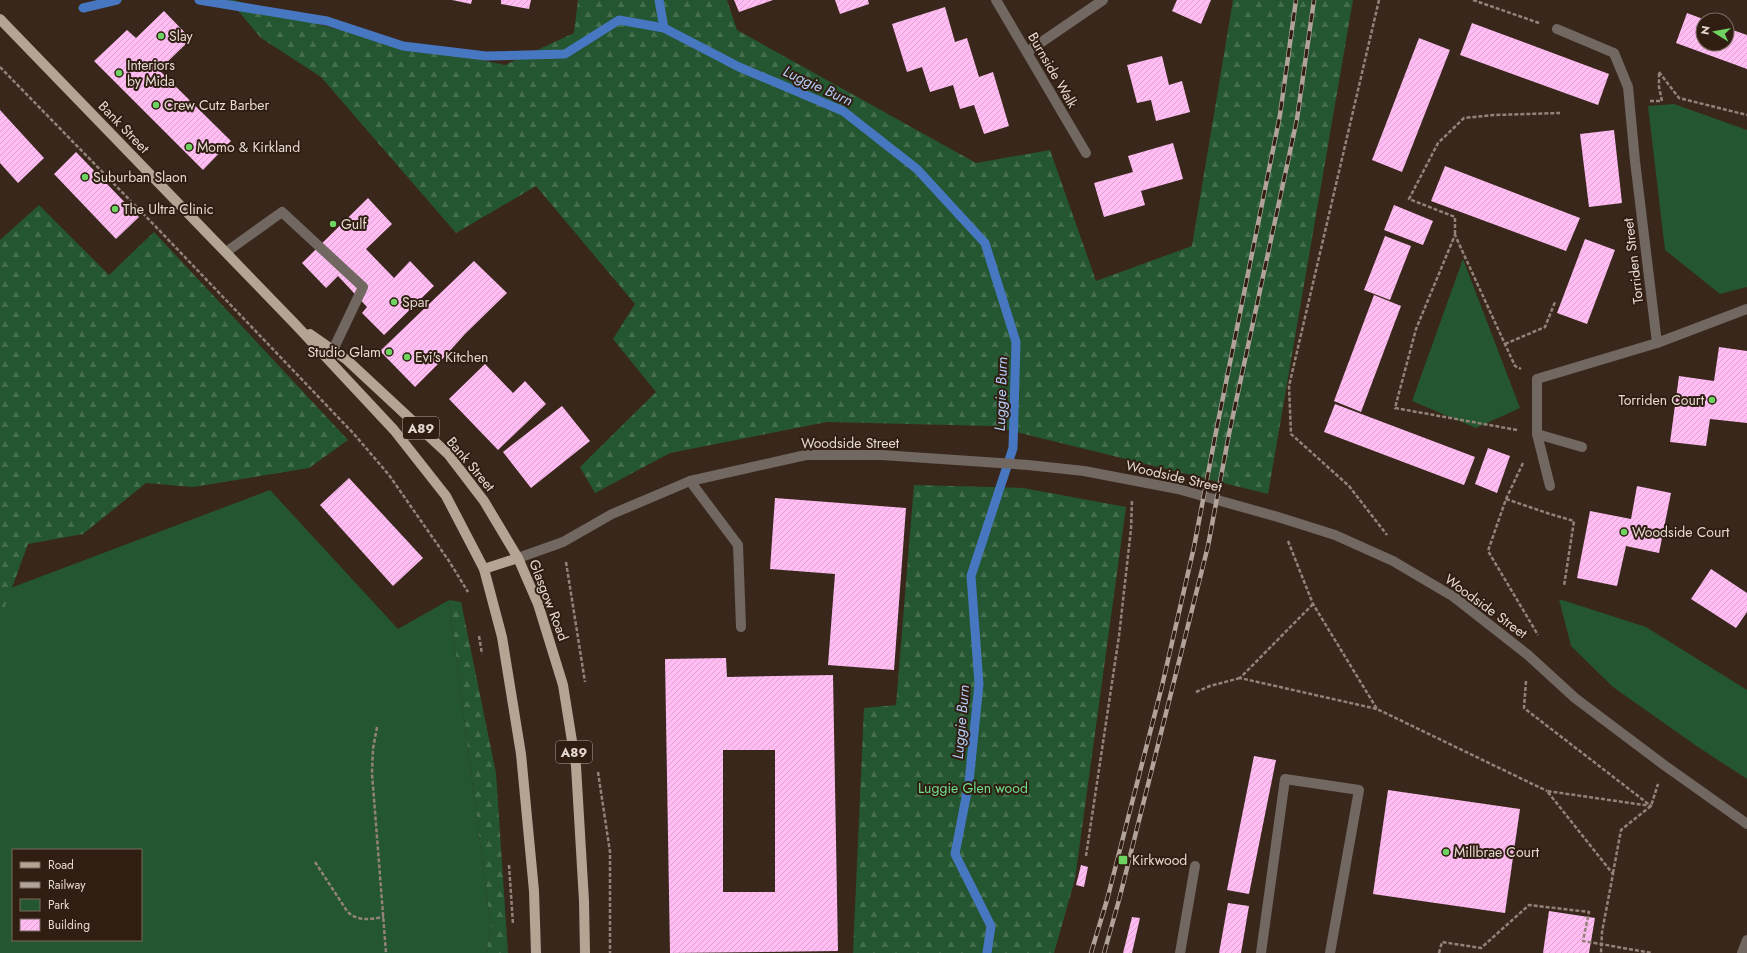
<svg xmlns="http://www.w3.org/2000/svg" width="1747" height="953" font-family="Jost,sans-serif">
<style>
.green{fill:#245631;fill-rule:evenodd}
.forest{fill:url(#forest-firs)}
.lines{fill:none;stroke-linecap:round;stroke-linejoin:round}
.stream{stroke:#4877c1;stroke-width:9}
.building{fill:url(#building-hatch);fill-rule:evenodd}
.path{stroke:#928279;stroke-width:2.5;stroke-dasharray:4 2;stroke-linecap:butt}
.minor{stroke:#706861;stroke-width:10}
.major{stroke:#b4a494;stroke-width:10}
.rail-casing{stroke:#b1a29a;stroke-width:4.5}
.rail{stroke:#301e13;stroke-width:3;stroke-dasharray:9;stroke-linecap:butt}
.poi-dot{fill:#6ed361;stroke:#301e13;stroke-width:1.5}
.labels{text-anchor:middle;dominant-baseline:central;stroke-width:4;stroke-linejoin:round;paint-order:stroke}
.shield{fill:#301e13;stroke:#afa199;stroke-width:1}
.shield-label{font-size:13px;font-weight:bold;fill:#e6d9d2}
.poi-label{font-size:14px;fill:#e6d9d2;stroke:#301e13;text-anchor:start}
.street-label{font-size:14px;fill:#e6d9d2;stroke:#301e13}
.park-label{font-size:14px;fill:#6fdf8c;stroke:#301e13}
.water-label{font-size:15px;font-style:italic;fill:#b2cbf3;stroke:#301e13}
</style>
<defs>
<pattern id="forest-firs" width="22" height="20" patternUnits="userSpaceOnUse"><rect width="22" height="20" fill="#245631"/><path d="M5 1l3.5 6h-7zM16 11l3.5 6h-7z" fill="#446e4e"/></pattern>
<pattern id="building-hatch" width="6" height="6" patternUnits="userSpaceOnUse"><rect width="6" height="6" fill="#ffbdf3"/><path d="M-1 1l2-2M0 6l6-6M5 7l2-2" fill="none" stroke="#daa4cf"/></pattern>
</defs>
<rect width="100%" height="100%" fill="#3a271c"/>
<!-- green -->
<g class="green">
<polygon points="1674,104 1747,130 1747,287 1720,294 1665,250 1648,106"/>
<polygon points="1463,259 1520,408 1476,428 1412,401"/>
<path d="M 270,490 L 398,629 L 449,600 L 491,928 L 486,953 L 0,953 L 0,592 ZM 13,850 L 141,850 L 141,940 L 13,940 Z"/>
<polygon points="1559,599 1646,627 1747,690 1747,779 1698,747 1613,687 1571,646"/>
</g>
<!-- forest -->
<g class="forest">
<polygon points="229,0 234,0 332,28 505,65 574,33 578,0 727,0 737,30 976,163 1050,150 1096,281 1192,246 1233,0 1353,0 1268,494 992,426 827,422 670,453 595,493 580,467 656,392 613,339 635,304 536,186 456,233 321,77 261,38"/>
<polygon points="39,205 109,275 154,232 348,440 309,468 193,487 146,483 83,534 28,544 2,615 0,616 0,240"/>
<polygon points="914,485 1023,488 1126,507 1075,879 1054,953 853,953 864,708 896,705"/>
<polygon points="449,600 461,602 496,773 508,953 486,953 491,928"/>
</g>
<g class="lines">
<!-- stream -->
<g class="stream">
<polyline points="199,0 327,21 403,46 486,56 565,54 619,20 664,28"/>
<polyline points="659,0 664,28 739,67 843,111 917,169 985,243 1016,342 1013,448 971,576 979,684 969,782 955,854 991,926 987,953"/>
<polyline points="83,8 117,0"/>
</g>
</g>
<!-- building -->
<g class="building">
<polygon points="452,0 472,0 471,4"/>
<polygon points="501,0 531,0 529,9 501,4"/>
<polygon points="734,0 773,0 739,12"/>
<polygon points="835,0 868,0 869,4 840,14"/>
<polygon points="1177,0 1211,0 1201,24 1172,11"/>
<polygon points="945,7 955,42 967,38 979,77 993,72 1009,126 984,134 974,105 960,109 953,85 930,92 922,67 907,72 892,24"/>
<polygon points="164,11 191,39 159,70 231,141 203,170 94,61 127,30 136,38"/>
<polygon points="1687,13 1703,19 1703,44 1727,44 1727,28 1747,35 1747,69 1676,43"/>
<polygon points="1472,23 1609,74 1598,105 1460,55"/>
<polygon points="1419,38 1450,50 1402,172 1372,160"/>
<polygon points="1162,56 1169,85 1182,81 1190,112 1156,121 1151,100 1137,103 1127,65"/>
<polygon points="0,110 44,158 18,183 0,163"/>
<polygon points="1614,130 1622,203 1589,207 1580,134"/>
<polygon points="1173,143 1183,179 1141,191 1145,205 1104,217 1094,183 1133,172 1128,156"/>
<polygon points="76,152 139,217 116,239 54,174"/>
<polygon points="1445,166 1580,218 1566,251 1431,201"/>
<polygon points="368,198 392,224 366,249 394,278 410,261 434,286 384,335 362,313 367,307 338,276 326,288 302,263"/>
<polygon points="1394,205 1433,221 1423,245 1384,230"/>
<polygon points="1385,236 1411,246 1390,300 1364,290"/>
<polygon points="1585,239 1615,250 1587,324 1557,313"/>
<polygon points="474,261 507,293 465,334 437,365 415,387 380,351"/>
<polygon points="1374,295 1401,306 1361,412 1334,401"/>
<polygon points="1719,347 1747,351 1747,423 1710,419 1706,446 1670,442 1679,376 1714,381"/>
<polygon points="485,364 513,393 525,381 546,404 498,450 449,399"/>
<polygon points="1335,404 1475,457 1464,485 1324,432"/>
<polygon points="562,406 590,441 531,488 503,452"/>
<polygon points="1488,448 1510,456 1497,493 1475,484"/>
<polygon points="349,478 423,558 393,586 320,505"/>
<polygon points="1637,486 1671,493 1659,553 1626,546 1617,586 1577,578 1590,511 1631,519"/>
<polygon points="775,498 906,508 894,670 828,665 835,574 770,569"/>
<polygon points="1711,569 1747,593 1747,612 1736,628 1691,599"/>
<path d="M 726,658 L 727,677 L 833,675 L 838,951 L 670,953 L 665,659 ZM 723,750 L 775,750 L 775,892 L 723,892 Z"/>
<polygon points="1254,756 1276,760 1249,894 1227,890"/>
<polygon points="1388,790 1520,809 1505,913 1373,894"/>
<polygon points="1081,865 1088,867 1084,887 1076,885"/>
<polygon points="1228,903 1249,906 1241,953 1219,953"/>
<polygon points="1549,911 1595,918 1589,953 1543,953"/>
<polygon points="1132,917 1140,918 1132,953 1123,953"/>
</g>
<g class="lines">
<!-- path -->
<g class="path">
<polyline points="1379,0 1289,386 1291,434 1349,486 1387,535"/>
<polyline points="1473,0 1539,23"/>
<polyline points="0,67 159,230 354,434 389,475 449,561 468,592"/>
<polyline points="1659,72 1679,98 1747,115"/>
<polyline points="1650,101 1662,101 1659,87 1659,72"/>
<polyline points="1455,234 1455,217 1409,199 1438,143 1464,118 1494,115 1560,113"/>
<polyline points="1505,344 1545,327 1555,302"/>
<polyline points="1517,430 1395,408 1416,329 1455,235 1515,366 1521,369"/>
<polyline points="1523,463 1506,499 1488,551 1538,635"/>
<polyline points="1506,499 1550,514 1574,521 1564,586"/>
<polyline points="1288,541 1313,604 1377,709 1547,791"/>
<polyline points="566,562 585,682"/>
<polyline points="1313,604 1240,678 1377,709"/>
<polyline points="479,636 482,654"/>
<polyline points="1526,681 1524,708 1651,806 1547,791 1613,874 1602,932 1601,953"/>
<polyline points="1196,692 1210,686 1240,678"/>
<polyline points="377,727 373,749 372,773 386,953"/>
<polyline points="598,772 610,852 610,953"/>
<polyline points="1086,856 1119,636 1131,529 1132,501"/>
<path d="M 315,862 L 347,911 C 357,922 370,919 384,917"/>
<polyline points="509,865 513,924"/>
<polyline points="1613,873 1621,830 1651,806 1658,784"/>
<polyline points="1439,953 1442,942 1481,948 1529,905 1589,912 1583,941 1652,953"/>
</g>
<!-- minor -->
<g class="minor">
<polyline points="996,0 1086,153"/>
<polyline points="1027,52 1103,0"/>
<polyline points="226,252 282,212 363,287 333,350"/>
<polyline points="1657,343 1747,309"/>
<polyline points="1537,434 1582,447"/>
<polyline points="690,481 738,545 741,627"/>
<polyline points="1550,486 1537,434 1537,379 1657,343 1635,161 1628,87 1614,53 1557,29"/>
<polyline points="518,558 563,542 612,514 690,481 806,455 882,455 1028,465 1084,471 1178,489 1278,517 1335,535 1393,561 1454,597 1528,655 1575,698 1664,765 1747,824"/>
<polyline points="1180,953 1195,866"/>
<polyline points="1261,953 1285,779 1359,790 1330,953"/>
<polyline points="1742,953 1747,940"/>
</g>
<!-- major -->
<g class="major">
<polyline points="0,19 295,324 394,430 446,496 484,569 502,637 521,754 534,891 536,953"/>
<polyline points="310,334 347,360 448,454 484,501 518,558 538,604 563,685 576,766 584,901 585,953"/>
<polyline points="484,569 518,558"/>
</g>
<!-- rail casing -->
<g class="rail-casing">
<g id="rail">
<polyline points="1091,953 1107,900 1162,686 1194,547 1216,432 1280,115 1296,0"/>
<polyline points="1104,953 1119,900 1208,546 1229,434 1297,119 1314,0"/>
</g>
</g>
<!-- rail -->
<use href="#rail" class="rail"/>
</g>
<!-- markers -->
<g class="poi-dot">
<circle cx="161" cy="36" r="4"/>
<circle cx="119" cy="73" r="4"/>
<circle cx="156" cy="105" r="4"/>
<circle cx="189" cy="147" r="4"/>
<circle cx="85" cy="177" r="4"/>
<circle cx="115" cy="209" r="4"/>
<circle cx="333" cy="224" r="4"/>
<circle cx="394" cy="302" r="4"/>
<circle cx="389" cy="352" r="4"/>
<circle cx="407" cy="357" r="4"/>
<circle cx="1712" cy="400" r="4"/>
<circle cx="1624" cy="532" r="4"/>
<circle cx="1446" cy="852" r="4"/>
<rect x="1118" y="855" width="10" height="10" rx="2"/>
</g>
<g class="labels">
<!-- shield labels -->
<g class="shield">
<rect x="403" y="417" width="36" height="22" rx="3"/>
<rect x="556" y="741" width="36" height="22" rx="3"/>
</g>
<g class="shield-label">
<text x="421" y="428">A89</text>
<text x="574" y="752">A89</text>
</g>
<!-- poi labels -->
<g class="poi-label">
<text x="169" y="36">Slay</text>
<text x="127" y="65">Interiors<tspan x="127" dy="16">by Mida</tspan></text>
<text x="164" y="105">Crew Cutz Barber</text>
<text x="197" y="147">Momo &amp; Kirkland</text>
<text x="93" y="177">Suburban Slaon</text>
<text x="123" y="209">The Ultra Clinic</text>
<text x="341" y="224">Gulf</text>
<text x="402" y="302">Spar</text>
<text x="381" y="352" text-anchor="end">Studio Glam</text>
<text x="415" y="357">Evi's Kitchen</text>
<text x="1704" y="400" text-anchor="end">Torriden Court</text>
<text x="1632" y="532">Woodside Court</text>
<text x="1454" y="852">Millbrae Court</text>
<text x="1132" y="860">Kirkwood</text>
</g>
<!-- street labels -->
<g class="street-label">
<text transform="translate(1053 70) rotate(60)">Burnside Walk</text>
<text transform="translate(124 127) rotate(46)">Bank Street</text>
<text transform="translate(1633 261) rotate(-97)">Torriden Street</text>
<text x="850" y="443">Woodside Street</text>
<text transform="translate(471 464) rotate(50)">Bank Street</text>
<text transform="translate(1174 476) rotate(13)">Woodside Street</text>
<text transform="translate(549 600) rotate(69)">Glasgow Road</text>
<text transform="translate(1486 606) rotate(36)">Woodside Street</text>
</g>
<!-- park labels -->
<g class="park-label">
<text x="973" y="788">Luggie Glen wood</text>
</g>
<!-- water labels -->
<g class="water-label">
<text transform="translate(818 86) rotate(25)">Luggie Burn</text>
<text transform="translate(1001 394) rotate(-88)">Luggie Burn</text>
<text transform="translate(961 722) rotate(-85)">Luggie Burn</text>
</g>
</g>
<!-- legend -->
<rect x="12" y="849" width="130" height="92" fill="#301e13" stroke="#79695f"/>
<rect x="20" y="862" width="20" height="6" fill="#b4a494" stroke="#79695f"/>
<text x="48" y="869" font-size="12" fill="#e6d9d2">Road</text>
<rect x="20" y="882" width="20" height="6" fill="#b1a29a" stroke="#79695f"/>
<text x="48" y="889" font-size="12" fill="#e6d9d2">Railway</text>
<rect x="20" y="899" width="20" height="12" fill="#245631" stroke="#79695f"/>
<text x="48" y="909" font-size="12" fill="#e6d9d2">Park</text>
<rect x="20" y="919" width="20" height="12" fill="url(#building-hatch)" stroke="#79695f"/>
<text x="48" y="929" font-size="12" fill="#e6d9d2">Building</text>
<!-- north arrow -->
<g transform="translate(1715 32) rotate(281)"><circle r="19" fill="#301e13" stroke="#79695f"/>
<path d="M0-3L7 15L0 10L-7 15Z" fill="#6ed361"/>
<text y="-6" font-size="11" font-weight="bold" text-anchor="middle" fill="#e6d9d2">N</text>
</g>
</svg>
